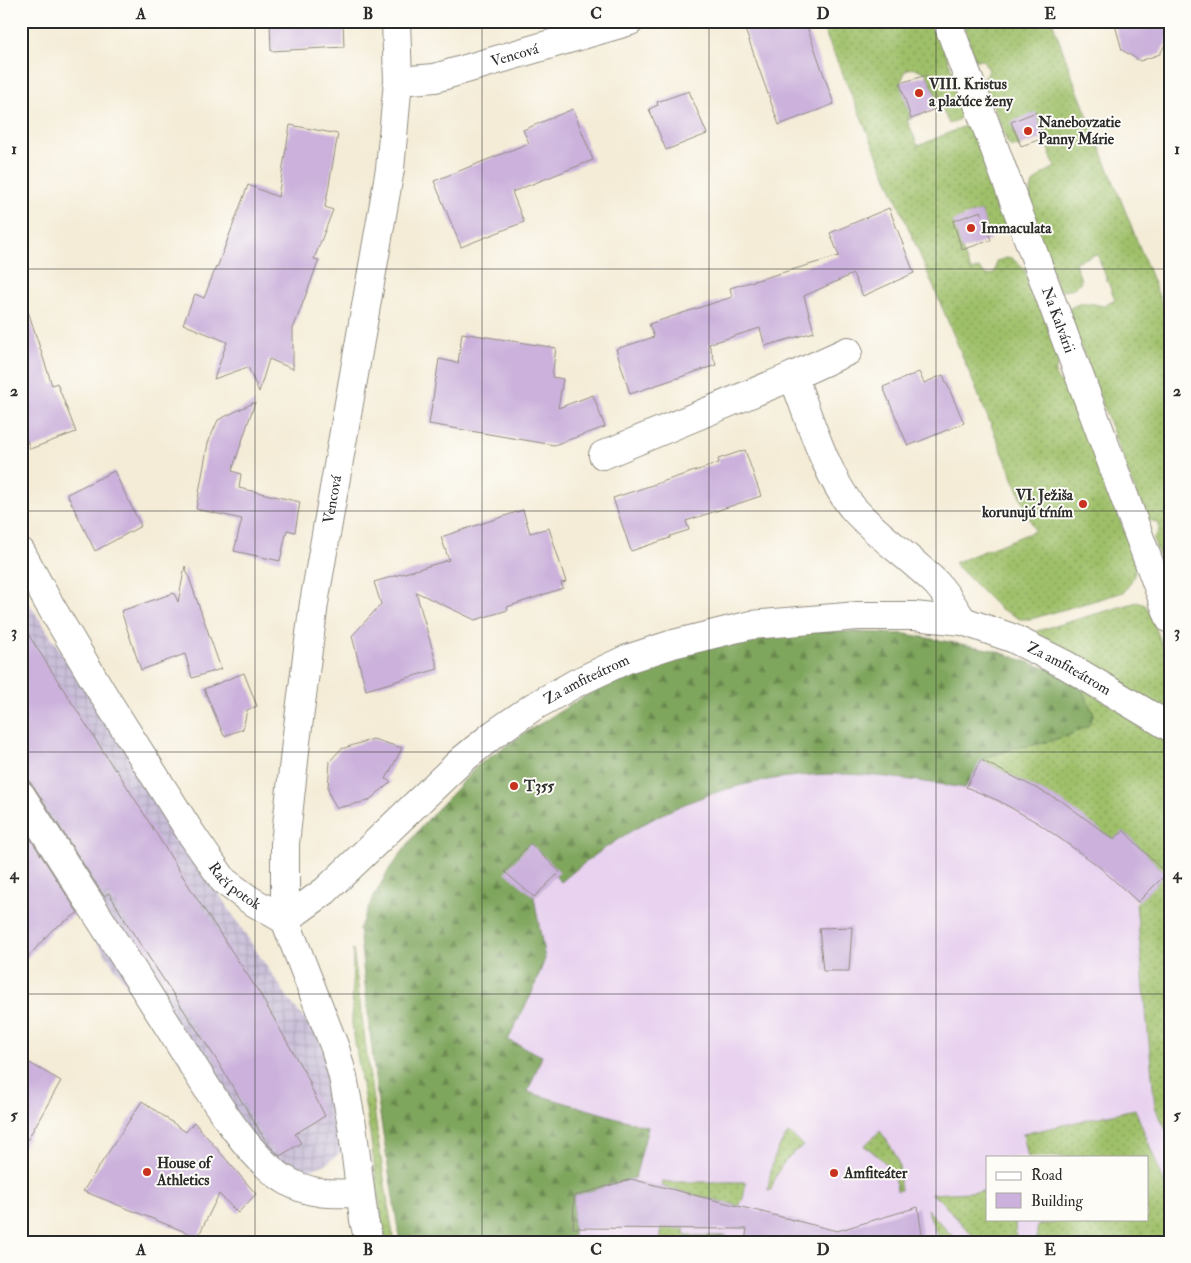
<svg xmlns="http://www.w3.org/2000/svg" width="1191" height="1263" font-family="'IM FELL Double Pica',serif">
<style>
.built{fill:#e8d2ef;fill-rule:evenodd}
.industrial{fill:url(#industrial-grid)}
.grass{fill:url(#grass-dots);stroke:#65764a}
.forest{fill:url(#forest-firs);stroke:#556844}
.building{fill:#cbb1db}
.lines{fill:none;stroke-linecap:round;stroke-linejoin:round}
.minor-casing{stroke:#908c81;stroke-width:30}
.minor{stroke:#fff;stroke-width:28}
.grid{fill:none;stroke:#2b2b2b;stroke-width:1;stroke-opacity:0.55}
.poi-dot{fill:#c8321e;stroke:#fdfcf7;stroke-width:2}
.labels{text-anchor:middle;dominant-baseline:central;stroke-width:4;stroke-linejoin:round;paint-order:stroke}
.street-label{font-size:15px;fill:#2b2b2b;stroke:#fdfcf7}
.poi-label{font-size:15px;font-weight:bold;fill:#2b2b2b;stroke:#fdfcf7;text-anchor:start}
.neatline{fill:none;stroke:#2b2b2b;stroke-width:2}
.grid-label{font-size:16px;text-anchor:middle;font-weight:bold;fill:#2b2b2b}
</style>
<defs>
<pattern id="industrial-grid" width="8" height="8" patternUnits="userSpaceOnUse" patternTransform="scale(1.25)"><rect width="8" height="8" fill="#c9bfd8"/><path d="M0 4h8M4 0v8" fill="none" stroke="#ada4ba"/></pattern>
<pattern id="grass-dots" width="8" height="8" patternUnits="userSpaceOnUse" patternTransform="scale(1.25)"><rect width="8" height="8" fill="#9fc069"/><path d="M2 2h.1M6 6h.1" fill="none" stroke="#829c57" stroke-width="1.8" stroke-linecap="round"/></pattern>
<pattern id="forest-firs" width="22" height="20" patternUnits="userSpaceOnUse" patternTransform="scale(1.25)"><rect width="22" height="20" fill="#7fa65d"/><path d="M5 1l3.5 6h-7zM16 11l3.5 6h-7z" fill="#68874d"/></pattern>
</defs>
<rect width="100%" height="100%" fill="#fdfcf7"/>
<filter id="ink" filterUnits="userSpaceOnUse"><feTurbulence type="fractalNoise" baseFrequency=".02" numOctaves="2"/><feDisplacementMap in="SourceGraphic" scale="10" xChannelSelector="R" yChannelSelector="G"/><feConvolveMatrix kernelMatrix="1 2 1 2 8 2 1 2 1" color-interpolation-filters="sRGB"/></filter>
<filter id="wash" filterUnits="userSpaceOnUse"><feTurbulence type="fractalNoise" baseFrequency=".0096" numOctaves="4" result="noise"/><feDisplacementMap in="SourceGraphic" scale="20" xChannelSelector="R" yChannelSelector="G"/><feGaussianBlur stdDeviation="1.12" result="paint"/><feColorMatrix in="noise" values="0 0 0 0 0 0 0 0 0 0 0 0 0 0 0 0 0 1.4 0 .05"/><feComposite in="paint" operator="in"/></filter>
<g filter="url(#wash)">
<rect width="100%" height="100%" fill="#f4ecd7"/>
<!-- built -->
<path class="built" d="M 1029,673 L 966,788 L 986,795 L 1041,824 L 1096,864 L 1133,898 L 1136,903 L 1155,1106 L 1170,1138 L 1170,1212 L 1139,1242 L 518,1242 L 501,1035 L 530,843 ZM 987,1157 L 1147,1157 L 1147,1219 L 987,1219 Z"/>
<!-- industrial -->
<polygon class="industrial" points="21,591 265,964 293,1005 320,1037 344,1134 340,1153 326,1164 310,1170 283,1172 221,1120 77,914 21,882"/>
<!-- grass -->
<g class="grass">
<path d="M 820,21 L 933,21 L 963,99 C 967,114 963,118 949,124 L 926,73 C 919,70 915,66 906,70 L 900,84 L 912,113 L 909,114 L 911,119 L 907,120 L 918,146 L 965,126 L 970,129 L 975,134 L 1007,225 L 1002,231 L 989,236 L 981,211 L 962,216 L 962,250 L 971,271 L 979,268 L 984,274 L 988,275 L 994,273 L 996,267 L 996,261 L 1007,258 L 1012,258 L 1025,270 L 1061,362 C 1053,370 1053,376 1061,383 L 1069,383 L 1136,563 C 1136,575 1131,582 1124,592 L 1031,619 L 1020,619 L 999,608 L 954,563 L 1035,531 L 932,283 Z"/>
<path d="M 962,21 L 1052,21 L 1075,84 L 1170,324 L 1170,569 L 1162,565 L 1153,538 C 1164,528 1160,520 1146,520 L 1069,315 L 1069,309 C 1082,300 1089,303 1104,306 L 1115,300 L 1097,254 L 1075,262 L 1081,280 C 1079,287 1070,290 1063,291 L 1058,288 L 1031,212 L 1029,198 L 1033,183 L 1041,175 L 1055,167 L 1043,134 L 1013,128 L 1020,147 L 1010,146 L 1007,142 L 983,79 L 987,75 L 989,70 L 983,60 L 975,60 Z"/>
<polygon points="1137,602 1145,605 1149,611 1170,665 1170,714 1039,637 1036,633 1037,631"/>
<polygon points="1081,688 1170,740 1170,1138 1155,1107 1136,903 1166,874 1124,831 1114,839 1029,785 981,760 1013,748 1039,744 1067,736 1088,726"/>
<polygon points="353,949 379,1146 394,1242 384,1242 371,1140 352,1024"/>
<polygon points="1135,1109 1170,1197 1170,1242 1037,1242 1037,1225 1055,1223 1055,1219 1147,1219 1147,1157 1028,1157 1023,1134"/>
<path d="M 880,1131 C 888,1142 896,1153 899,1166 C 900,1174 899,1182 901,1190 L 897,1191 C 895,1171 881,1156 864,1146 Z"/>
<path d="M 789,1133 L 803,1146 C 785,1157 777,1170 771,1190 L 768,1190 C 771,1166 773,1152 789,1133 Z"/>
<polygon points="662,1182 746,1182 743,1199 739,1206 663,1187"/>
<polygon points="987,1191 987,1219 1015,1219 1016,1242 978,1242 940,1200 931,1194"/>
<polygon points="927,1209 958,1242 940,1242"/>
<polygon points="661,1228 684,1228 685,1236 727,1236 696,1242 661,1242"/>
</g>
<!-- forest -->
<path class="forest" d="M 832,631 L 906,634 L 993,650 L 1057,672 L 1081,688 L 1094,714 L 1088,726 L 1067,736 L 1039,744 L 1013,748 L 982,760 L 965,788 C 923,782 880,774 837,774 C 728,775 644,812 561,882 L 555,876 L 534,897 L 545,959 L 531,995 L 508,1040 L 542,1056 L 528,1092 L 648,1127 L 635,1178 L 574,1196 L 573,1242 L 400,1242 L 377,1096 L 359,929 L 373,898 L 390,868 L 421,827 L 477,766 L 523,734 L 605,684 L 720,643 L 765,635 Z"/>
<g id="blocks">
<!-- building -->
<g class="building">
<polygon points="270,21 343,21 344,47 271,51"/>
<polygon points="742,21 805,21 834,104 779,125"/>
<polygon points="1114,21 1170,21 1170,35 1160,54 1140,61 1122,50"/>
<polygon points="927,75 940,107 911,119 900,83"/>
<polygon points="689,91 707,134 666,150 649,109 658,105 657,102"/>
<polygon points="573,109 593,160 512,192 524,222 461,247 434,181 529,143 523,130"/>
<polygon points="1036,112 1044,138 1021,146 1011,122"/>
<polygon points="290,125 338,134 325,207 333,210 314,259 319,260 293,329 293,369 269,359 259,392 248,367 214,379 227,342 183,324 195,294 204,298 216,267 217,268 248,185 278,197"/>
<polygon points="889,208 914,273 863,296 853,274 804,296 814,332 765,346 760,328 709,344 716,365 630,394 616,349 654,337 649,324 732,297 730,288 839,256 830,233"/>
<polygon points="981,211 991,240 962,250 953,221"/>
<polygon points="27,308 52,385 57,383 76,432 30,449 21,425 21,309"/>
<polygon points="462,333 556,348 552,377 563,379 558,408 593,395 605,427 554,445 429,424 439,359 458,363"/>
<polygon points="919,372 924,383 943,375 964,423 908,446 883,387"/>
<polygon points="255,402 232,471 241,474 239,488 300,502 295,532 287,530 280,561 234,551 242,519 196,509 208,443 218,420"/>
<polygon points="745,450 761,496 686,521 689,530 670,536 670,538 631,551 613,498 719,463 718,459"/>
<polygon points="114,471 141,526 95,551 67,494"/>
<polygon points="523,510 530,533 549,528 566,582 561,583 563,588 507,607 508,610 475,620 416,592 438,669 366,690 352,636 381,604 374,582 449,560 441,537"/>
<polygon points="185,566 221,669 192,678 185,654 141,670 121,611 174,593 178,602"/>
<polygon points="21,623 115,770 116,769 192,891 260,994 311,1084 309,1084 325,1116 295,1134 301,1143 280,1156 267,1143 216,1059 129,927 109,893 104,896 34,787 29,781 21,780"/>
<polygon points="244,673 257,706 247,710 243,729 224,736 204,689"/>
<polygon points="373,739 402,748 386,779 391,782 368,801 337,808 330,796 328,788 330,761 341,749"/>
<polygon points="981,760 1063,802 1113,839 1124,831 1166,874 1138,902 1096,864 1038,823 999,801 966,787"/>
<polygon points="21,824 78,913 52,930 21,965"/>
<polygon points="530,843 560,872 534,897 505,872"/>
<polygon points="852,927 849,971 823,971 819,928"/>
<polygon points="21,1058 61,1081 21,1151"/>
<polygon points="142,1101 186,1132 194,1122 256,1194 238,1213 219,1194 198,1237 83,1191"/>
<polygon points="631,1179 837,1231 918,1207 923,1242 745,1242 747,1229 573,1228 574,1196"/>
</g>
</g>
</g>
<g filter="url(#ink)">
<use href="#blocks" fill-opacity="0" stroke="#908c81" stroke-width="1"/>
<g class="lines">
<!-- minor casing -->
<g class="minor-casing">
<g id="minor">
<path id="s1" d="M 947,21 L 1170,619"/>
<path id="s2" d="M 398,81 L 435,78 L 630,21"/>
<polyline points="793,376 848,351"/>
<path d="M 603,455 L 793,376 C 808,415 826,475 852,507 C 877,536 910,557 937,584 C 947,595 955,609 963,621"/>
<path id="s3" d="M 21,552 L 47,600 L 101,691 L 192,835 L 224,881 L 250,900 L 285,920 L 335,1048 L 343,1077 L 352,1125 L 364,1220 L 369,1242"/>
<path d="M 21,795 C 72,874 122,953 172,1032 C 200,1075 241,1152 284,1179 C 308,1195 333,1194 360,1193"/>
<path id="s4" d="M 285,920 L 325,891 L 462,760 L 494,734 L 533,707 L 576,683 L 627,659 L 673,644 L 751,625 L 858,616 L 914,616 L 963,621 L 1012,638 L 1066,665 L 1170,727"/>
<path id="s5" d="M 285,920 L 285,844 L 296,742 L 314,603 L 390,169 L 398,81 L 396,21"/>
</g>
</g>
<!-- minor -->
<use href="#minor" class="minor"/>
</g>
</g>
<!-- grid -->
<path class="grid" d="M 255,21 L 255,1242M 482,21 L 482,1242M 709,21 L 709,1242M 936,21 L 936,1242M 21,269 L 1170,269M 21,511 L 1170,511M 21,752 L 1170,752M 21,994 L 1170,994"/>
<!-- markers -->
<g class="poi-dot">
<circle cx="919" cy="93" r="5"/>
<circle cx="1028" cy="131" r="5"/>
<circle cx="971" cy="228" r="5"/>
<circle cx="1083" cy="504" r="5"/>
<circle cx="514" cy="786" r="5"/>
<circle cx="147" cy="1172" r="5"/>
<circle cx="834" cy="1173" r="5"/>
</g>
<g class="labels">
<!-- street labels -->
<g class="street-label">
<text stroke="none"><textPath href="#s2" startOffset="120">Vencová</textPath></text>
<text stroke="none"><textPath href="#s1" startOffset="319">Na Kalvárii</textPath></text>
<text stroke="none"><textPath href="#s5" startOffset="424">Vencová</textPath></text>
<text stroke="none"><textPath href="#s4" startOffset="891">Za amfiteátrom</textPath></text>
<text stroke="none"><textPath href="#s4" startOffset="388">Za amfiteátrom</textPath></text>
<text stroke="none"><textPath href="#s3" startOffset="398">Račí potok</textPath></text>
</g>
<!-- poi labels -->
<g class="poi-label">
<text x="929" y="84">VIII. Kristus<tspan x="929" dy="17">a plačúce ženy</tspan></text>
<text x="1038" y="122">Nanebovzatie<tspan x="1038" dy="17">Panny Márie</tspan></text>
<text x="981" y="228">Immaculata</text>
<text x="1073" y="495" text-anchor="end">VI. Ježiša<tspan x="1073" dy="17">korunujú tŕním</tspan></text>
<text x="524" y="786">T355</text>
<text x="157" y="1163">House of<tspan x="157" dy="17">Athletics</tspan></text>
<text x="844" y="1173">Amfiteáter</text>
</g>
</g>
<!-- margin -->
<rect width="1191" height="1263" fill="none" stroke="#fdfcf7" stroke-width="55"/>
<!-- legend -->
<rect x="986" y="1156" width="162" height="65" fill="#fdfcf7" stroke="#a9a8a5"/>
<rect x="996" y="1172" width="25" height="8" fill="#ffffff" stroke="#a9a8a5"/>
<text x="1031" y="1180" font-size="15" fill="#2b2b2b">Road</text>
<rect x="996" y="1193" width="25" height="15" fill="#cbb1db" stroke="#a9a8a5"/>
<text x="1031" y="1206" font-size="15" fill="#2b2b2b">Building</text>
<rect x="28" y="28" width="1136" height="1208" class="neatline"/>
<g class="grid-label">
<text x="141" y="19">A</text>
<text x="368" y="19">B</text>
<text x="596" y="19">C</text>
<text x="823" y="19">D</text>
<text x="1050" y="19">E</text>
<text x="14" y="154">1</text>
<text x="1177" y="154">1</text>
<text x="14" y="396">2</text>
<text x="1177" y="396">2</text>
<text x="14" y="637">3</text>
<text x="1177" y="637">3</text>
<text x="14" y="879">4</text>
<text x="1177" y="879">4</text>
<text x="14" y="1120">5</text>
<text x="1177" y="1120">5</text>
<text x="141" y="1255">A</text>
<text x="368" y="1255">B</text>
<text x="596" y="1255">C</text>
<text x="823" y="1255">D</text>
<text x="1050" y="1255">E</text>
</g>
</svg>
